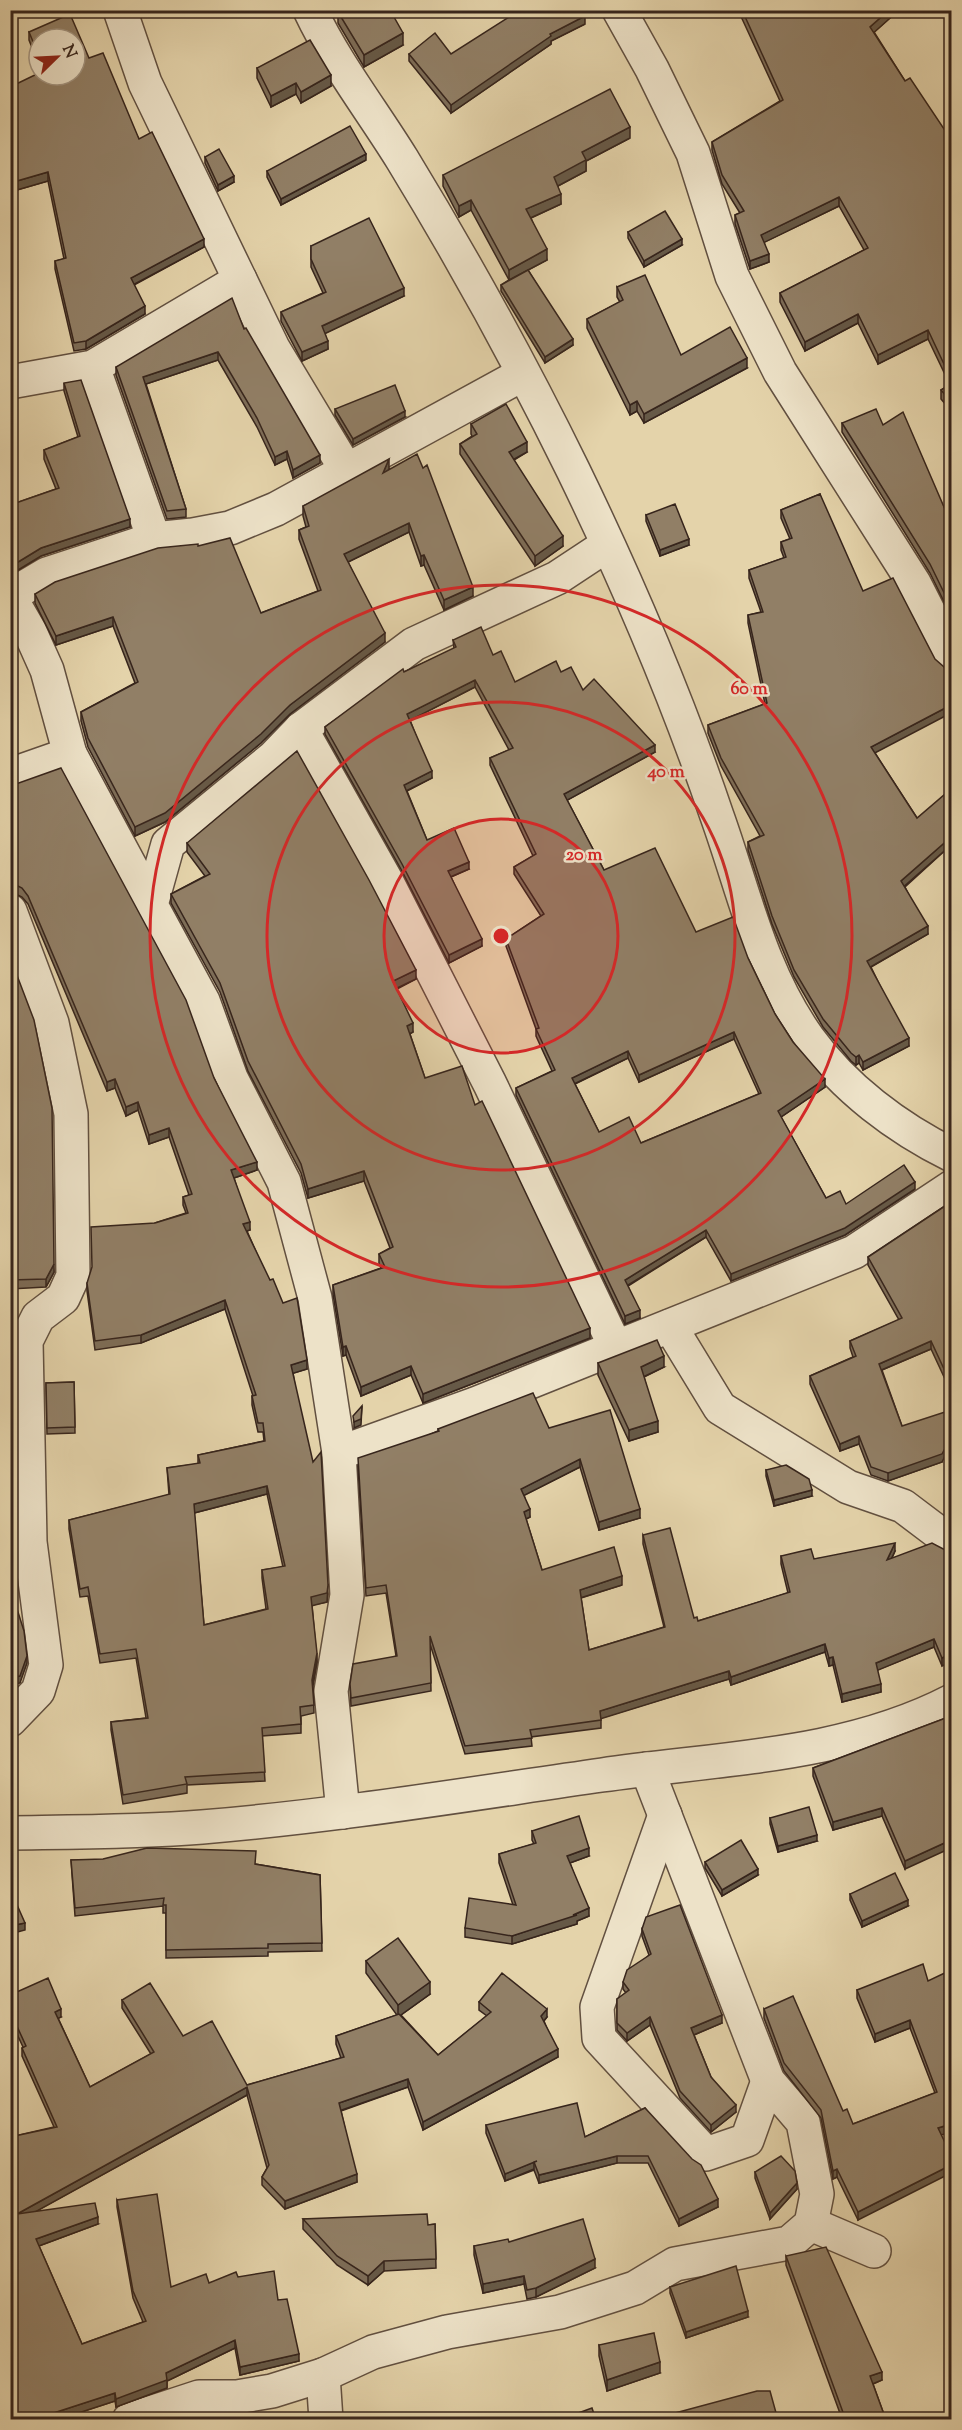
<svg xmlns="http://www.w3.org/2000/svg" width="962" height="2430" font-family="'Sorts Mill Goudy',serif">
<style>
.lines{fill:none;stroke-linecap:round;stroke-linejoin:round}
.street-casing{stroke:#625040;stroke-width:36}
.street{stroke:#ede2c8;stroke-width:33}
.wall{fill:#7d6d58;stroke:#37251c;stroke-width:1.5;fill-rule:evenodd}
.shaded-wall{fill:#665947;stroke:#37251c;stroke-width:1.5}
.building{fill:#917f66;stroke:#37251c;stroke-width:1.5;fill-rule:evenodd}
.ring{fill:none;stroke:#d62828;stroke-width:3}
.centre{fill:#d62828;stroke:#ede2c8;stroke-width:3}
.ring-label{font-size:18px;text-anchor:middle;font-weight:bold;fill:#d62828;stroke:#ede2c8;stroke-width:5;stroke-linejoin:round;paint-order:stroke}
</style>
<rect width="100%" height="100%" fill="#e4d3aa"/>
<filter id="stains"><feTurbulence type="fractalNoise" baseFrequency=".00333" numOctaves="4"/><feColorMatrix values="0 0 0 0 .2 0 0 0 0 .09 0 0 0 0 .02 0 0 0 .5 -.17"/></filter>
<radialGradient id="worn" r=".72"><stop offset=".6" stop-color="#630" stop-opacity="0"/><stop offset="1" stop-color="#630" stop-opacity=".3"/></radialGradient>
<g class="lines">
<!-- street casing -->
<g class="street-casing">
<g id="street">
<polyline points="120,10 145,83 273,348 347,471"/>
<path d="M 310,10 C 335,63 371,109 402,159 C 463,259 521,364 573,470 C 627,581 677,698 717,816 C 744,891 760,971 808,1038 C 844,1088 897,1128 952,1155"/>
<polyline points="619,10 652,69 693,153 732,276 780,372 914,583 952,658"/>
<polyline points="93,367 154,539"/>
<polyline points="10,382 93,367 240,280"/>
<polyline points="10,596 47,574 154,539 193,535 230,528 276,509 523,374"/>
<polyline points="10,597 30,632 47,670 70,754 151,905"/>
<polyline points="301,729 386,880 490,1084 616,1348"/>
<polyline points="10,775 70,754"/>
<polyline points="10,911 52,1023 71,1114 73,1276 63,1298 38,1317 26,1341 30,1542 46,1665 38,1691 10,1720"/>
<polyline points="670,1326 720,1408 848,1487 903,1506 952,1543"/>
<polyline points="339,1453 475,1404 854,1252 952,1187"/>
<polyline points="343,1812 331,1691 347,1595 339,1453 315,1298 284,1182 231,1078 203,1001 151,905 168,844 274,757 301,729 414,644 557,578 607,545"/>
<polyline points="665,1815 597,2007 599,2038 706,2154 747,2140 768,2081"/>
<path d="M 10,1833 C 74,1832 139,1832 202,1827 C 336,1816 469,1794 602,1775 C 719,1758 844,1757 952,1701"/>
<polyline points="811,2224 874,2251"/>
<polyline points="323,2375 326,2420"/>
<polyline points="129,2420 199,2397 237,2397 272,2391 323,2375 373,2352 447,2332 560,2312 635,2288 675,2264 789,2243 811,2224 817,2194 803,2122 768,2081 647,1769"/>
</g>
</g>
<!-- street -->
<use href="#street" class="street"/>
</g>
<!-- wall -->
<g class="wall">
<polygon points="738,10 899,10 874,32 905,81 950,138 951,138 951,411 941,399 941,390 950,385 928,339 878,364 858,323 805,351 780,302 780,293 864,250 839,206 764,242 769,262 750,269 735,224 735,215 740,213 722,184 712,150 712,142 780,101"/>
<polygon points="338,12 403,45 364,67 338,23"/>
<polygon points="585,24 551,41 551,44 451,113 409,61 409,54 451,54"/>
<polygon points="29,32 89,58 139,139 204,247 134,285 145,314 86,349 74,351 55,269 55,261 64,259 48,181 10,192 75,75 39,39 39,65 29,40"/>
<polygon points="257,68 331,86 301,103 296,94 271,107 257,78"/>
<polygon points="630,138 586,161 586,171 558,186 561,204 531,218 547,260 528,270 573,345 545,363 501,291 501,285 509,280 471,210 459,217 443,186 443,175"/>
<polygon points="205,157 234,182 218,191 205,163"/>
<polygon points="366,160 281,205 267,177 267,171"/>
<polygon points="628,232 682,245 644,267 628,238"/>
<polygon points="311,246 404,296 325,333 328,349 302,361 281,321 281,312 323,293 311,267"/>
<polygon points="617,287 681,355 747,368 644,423 637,411 630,415 587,328 587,319 620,302 617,297"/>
<polygon points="244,329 320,463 293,478 287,459 275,465 257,427 218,360 146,384 186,509 186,517 167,519 116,375 116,367"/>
<polygon points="64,383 130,527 41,556 10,575 10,505 56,489 44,459 44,450 78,437 64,391"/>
<polygon points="335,409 405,417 353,445 335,415"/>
<polygon points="842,423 883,425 947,514 951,510 951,562 950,563 951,566 951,616 930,573 842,432"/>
<polygon points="471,424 527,452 514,460 563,546 535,566 460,454 460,444 472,436 471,434"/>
<polygon points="389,469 388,471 473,596 444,610 424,565 421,566 409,532 348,562 385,642 290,714 261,743 165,822 135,836 88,747 81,721 81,712 135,683 113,626 56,645 35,603 35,594 198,546 261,613 318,591 299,539 299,530 306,527 303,516 303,506"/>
<polygon points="820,494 875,753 917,818 951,845 905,887 928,934 871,967 909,1046 863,1070 859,1063 856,1065 851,1061 823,1027 794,977 772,924 748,850 748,842 760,836 721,766 708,733 708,725 765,704 748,623 748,615 761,612 749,578 749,570 784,558 781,550 781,542 790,539 781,518 781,510"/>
<polygon points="646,515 689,545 660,556 646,521"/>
<path d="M 453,640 L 493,655 L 515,682 L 561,672 L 655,752 L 567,800 L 604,870 L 696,932 L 748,958 L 775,1014 L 793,1042 L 825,1087 L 781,1117 L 826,1198 L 846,1204 L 915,1189 L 845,1235 L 731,1281 L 706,1237 L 628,1286 L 640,1318 L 625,1324 L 516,1095 L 516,1088 L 552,1071 L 536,1036 L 536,1029 L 506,946 L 506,939 L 541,916 L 514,874 L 514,867 L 533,856 L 490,765 L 490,758 L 509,750 L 475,687 L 410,720 L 432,778 L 407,791 L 427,840 L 469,869 L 451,877 L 482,946 L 449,963 L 402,871 L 325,734 L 325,727 L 404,672 L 454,649 ZM 734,1039 L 759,1094 L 641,1143 L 599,1132 L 575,1084 L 628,1058 L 639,1082 Z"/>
<path d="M 10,784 L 214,1078 L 257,1170 L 234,1178 L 250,1230 L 247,1231 L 307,1369 L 293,1373 L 328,1594 L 327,1602 L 312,1605 L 317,1662 L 313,1686 L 314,1713 L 301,1716 L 301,1733 L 262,1736 L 265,1781 L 187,1785 L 187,1793 L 123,1804 L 111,1730 L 111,1722 L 146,1718 L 136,1658 L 100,1663 L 88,1596 L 80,1597 L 69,1529 L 69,1520 L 169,1495 L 167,1468 L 198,1464 L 198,1455 L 264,1441 L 263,1432 L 258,1432 L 252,1405 L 252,1396 L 253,1396 L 225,1309 L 141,1343 L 95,1350 L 87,1291 L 87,1283 L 155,1223 L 186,1213 L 183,1205 L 183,1197 L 189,1195 L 169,1137 L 149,1144 L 138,1110 L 126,1116 L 115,1088 L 107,1091 L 28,904 L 22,897 L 14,893 L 10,893 ZM 267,1494 L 283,1567 L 262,1570 L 262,1578 L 266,1609 L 204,1625 L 194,1513 Z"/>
<polygon points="187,843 416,979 397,989 413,1032 410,1034 425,1078 475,1105 590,1338 423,1403 411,1375 361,1396 346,1355 343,1356 333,1294 333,1285 381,1268 379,1263 379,1254 390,1248 364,1181 308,1198 301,1173 248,1071 220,992 171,903 171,894 205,876 187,852"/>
<polygon points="10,957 54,1272 46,1287 10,1289"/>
<polygon points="951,1202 951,1392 931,1349 882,1370 902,1426 942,1462 888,1481 871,1475 859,1444 840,1451 810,1384 810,1376 853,1357 850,1348 850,1341 899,1320 868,1265 868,1257"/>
<polygon points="598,1363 664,1367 644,1377 658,1432 629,1441 598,1375"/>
<polygon points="74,1382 75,1433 47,1434 46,1383"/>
<polygon points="549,1428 640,1518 599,1530 580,1467 524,1495 530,1517 526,1519 542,1570 622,1585 581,1598 589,1650 664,1627 643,1544 643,1535 694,1618 698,1621 788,1593 781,1564 781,1556 814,1559 895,1551 892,1558 950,1554 942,1666 934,1647 877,1670 881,1692 842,1702 833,1665 829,1666 825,1652 731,1685 729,1679 601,1718 601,1728 531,1737 532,1746 465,1754 430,1644 431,1691 351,1706 350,1684 396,1656 386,1593 366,1596 358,1466 438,1431 438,1429"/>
<polygon points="766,1470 812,1496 774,1506 766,1476"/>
<polygon points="951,1716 905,1869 882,1816 833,1830 813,1776 813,1768"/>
<polygon points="770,1818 817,1841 778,1852 770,1824"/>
<polygon points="532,1831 589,1856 570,1863 589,1916 577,1921 577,1924 512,1944 465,1937 465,1928 513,1905 499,1863 499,1854 534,1844 532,1840"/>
<polygon points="71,1860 255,1864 320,1875 322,1951 268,1952 268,1956 166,1958 166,1913 163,1913 163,1906 75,1916"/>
<polygon points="705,1862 758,1875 722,1896 705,1868"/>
<polygon points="850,1894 908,1906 862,1927 850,1900"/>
<polygon points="642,1929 722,2023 694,2035 711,2077 736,2112 711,2132 680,2098 650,2025 627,2041 617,2030 617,1999 626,1993 623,1989 623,1982 649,1955 642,1936"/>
<polygon points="366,1961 430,1994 401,2015 438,2055 487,2016 479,2010 479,2002 547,2017 544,2021 558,2057 423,2130 408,2087 341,2111 357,2182 285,2209 262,2185 262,2177 267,2168 247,2095 36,2211 98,2224 39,2246 82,2344 143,2322 133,2298 117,2207 117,2200 171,2287 209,2283 238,2277 278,2300 299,2361 240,2375 235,2348 167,2381 167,2388 116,2407 115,2401 57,2420 10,2137 54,2127 22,2056 22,2048 23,2047 10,2019 10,1995 61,2017 58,2018 90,2087 151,2054 122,2008 122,2000 183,2036 247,2085 341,2058 336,2044 336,2036 397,2015 366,1973"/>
<polygon points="928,1981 941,2135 858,2220 837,2177 833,2179 821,2118 784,2071 764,2018 764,2009 853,2124 935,2093 910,2028 875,2042 857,1998 857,1990"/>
<polygon points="645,2108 718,2207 679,2226 648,2163 617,2163 539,2183 534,2170 505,2181 486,2133 486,2125 585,2137"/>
<polygon points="755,2172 797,2189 770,2219 755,2178"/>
<polygon points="303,2219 428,2225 435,2224 436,2268 384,2271 368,2285 337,2265 303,2229"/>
<polygon points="509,2242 595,2268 536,2297 527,2299 524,2284 483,2293 474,2255 474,2246"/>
<polygon points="786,2256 882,2380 873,2384 886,2420 841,2416 786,2265"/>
<polygon points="670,2287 748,2317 686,2338 670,2293"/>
<polygon points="599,2345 660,2373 607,2391 599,2356"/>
</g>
<!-- shaded-wall -->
<g class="shaded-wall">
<polygon points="889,10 899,10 870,36 870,27"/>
<polygon points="585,16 585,24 551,41 551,44 451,113 451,105 550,34"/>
<polygon points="403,33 403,45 364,67 364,55"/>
<polygon points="331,75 331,86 301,103 301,92"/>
<polygon points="296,83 296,94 271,107 271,96"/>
<polygon points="630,127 630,138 586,161 586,171 554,188 554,177 582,152"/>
<polygon points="366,154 366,160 281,205 281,199"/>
<polygon points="48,172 48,181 10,192 10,183"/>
<polygon points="234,176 234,182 218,191 218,185"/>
<polygon points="561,194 561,204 526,220 526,209"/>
<polygon points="839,197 839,206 761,244 761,235"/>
<polygon points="471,200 471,210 459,217 459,206"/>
<polygon points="204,239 204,247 131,286 131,278"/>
<polygon points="682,239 682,245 644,267 644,261"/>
<polygon points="547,249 547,260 509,280 509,270"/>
<polygon points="769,254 769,262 750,269 750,261"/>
<polygon points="404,288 404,296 322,335 322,326"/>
<polygon points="145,306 145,314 86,349 86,341"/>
<polygon points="858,314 858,323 805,351 805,342"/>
<polygon points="928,330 928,339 878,364 878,355"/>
<polygon points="573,339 573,345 545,363 545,357"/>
<polygon points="328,341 328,349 302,361 302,352"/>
<polygon points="218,352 218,360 143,385 143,377"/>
<polygon points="747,358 747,368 644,423 644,414"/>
<polygon points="637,401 637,411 630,415 630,405"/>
<polygon points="405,411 405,417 353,445 353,439"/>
<polygon points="527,442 527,452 509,462 509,452"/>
<polygon points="287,451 287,459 275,465 275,457"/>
<polygon points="320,455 320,463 293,478 293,470"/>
<polygon points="389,459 389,469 383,483 383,473"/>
<polygon points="130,519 130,527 41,556 10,575 10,567 41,548"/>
<polygon points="409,523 409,532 344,564 344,554"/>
<polygon points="563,536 563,546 535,566 535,556"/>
<polygon points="689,539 689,545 660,556 660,550"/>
<polygon points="951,553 951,562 945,566 945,557"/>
<polygon points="424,555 424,565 421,566 421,556"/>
<polygon points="473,587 473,596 444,610 444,600"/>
<polygon points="113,617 113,626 56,645 56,636"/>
<polygon points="385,633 385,642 290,714 261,743 165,822 135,836 135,827 290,705"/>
<polygon points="475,680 475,687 407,722 407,714"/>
<polygon points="951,705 951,713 871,755 871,747"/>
<polygon points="655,745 655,752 564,802 564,794"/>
<polygon points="432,771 432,778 404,792 404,785"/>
<polygon points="951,837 951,845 901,889 901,881"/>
<polygon points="469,862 469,869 448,878 448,871"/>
<polygon points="928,926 928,934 867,969 867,961"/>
<polygon points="482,939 482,946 449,963 449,955"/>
<polygon points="416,970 416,979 393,990 393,981"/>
<polygon points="413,1023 413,1032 407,1035 407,1026"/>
<polygon points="734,1032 734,1039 639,1082 639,1075"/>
<polygon points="909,1038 909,1046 863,1070 863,1062"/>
<polygon points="628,1051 628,1058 572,1085 572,1078"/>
<polygon points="859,1055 859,1063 856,1065 856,1057"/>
<polygon points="115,1079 115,1088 107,1091 107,1082"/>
<polygon points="825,1079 825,1087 778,1119 778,1111"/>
<polygon points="138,1102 138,1110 126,1116 126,1107"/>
<polygon points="169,1128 169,1137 149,1144 149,1135"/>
<polygon points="257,1162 257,1170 231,1179 231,1170"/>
<polygon points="364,1171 364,1181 308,1198 308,1189"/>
<polygon points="915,1182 915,1189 845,1235 731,1281 731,1274"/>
<polygon points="250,1222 250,1230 243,1232 243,1224"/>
<polygon points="706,1230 706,1237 625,1287 625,1280"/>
<polygon points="54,1264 54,1272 46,1287 46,1279"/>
<polygon points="225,1300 225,1309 141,1343 141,1335"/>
<polygon points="640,1310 640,1318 625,1324 625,1316"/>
<polygon points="590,1328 590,1338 423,1403 423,1394"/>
<polygon points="931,1341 931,1349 879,1371 879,1364"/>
<polygon points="346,1346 346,1355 343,1356 343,1347"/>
<polygon points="664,1356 664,1367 641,1378 641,1367"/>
<polygon points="307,1360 307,1369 291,1374 291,1365"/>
<polygon points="411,1366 411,1375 361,1396 361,1387"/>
<polygon points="362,1406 361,1425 354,1428 354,1422"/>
<polygon points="658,1421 658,1432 629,1441 629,1430"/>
<polygon points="859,1436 859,1444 840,1451 840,1444"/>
<polygon points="951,1437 951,1444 942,1462 888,1481 888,1473"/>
<polygon points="580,1459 580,1467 521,1497 521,1489"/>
<polygon points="267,1486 267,1494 194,1513 194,1504"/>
<polygon points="812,1490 812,1496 774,1506 774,1500"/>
<polygon points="530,1509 530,1517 524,1520 524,1512"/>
<polygon points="640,1509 640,1518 599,1530 599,1522"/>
<polygon points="895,1543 895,1551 887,1568 887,1560"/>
<polygon points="622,1576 622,1585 580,1598 580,1590"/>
<polygon points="328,1585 327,1602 311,1606 311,1597"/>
<polygon points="934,1639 934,1647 876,1671 876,1663"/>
<polygon points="825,1644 825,1652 731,1685 731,1677"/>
<polygon points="317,1653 317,1662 312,1688 312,1680"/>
<polygon points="951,1654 951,1662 942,1666 942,1658"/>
<polygon points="27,1656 27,1663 20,1683 10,1686 10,1678"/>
<polygon points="833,1657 833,1665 829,1666 829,1658"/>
<polygon points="729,1671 729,1679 600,1719 600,1711"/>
<polygon points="881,1684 881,1692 842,1702 842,1694"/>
<polygon points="882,1808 882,1816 833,1830 833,1822"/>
<polygon points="817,1835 817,1841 778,1852 778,1846"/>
<polygon points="951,1840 951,1848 905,1869 905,1861"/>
<polygon points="589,1848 589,1856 567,1864 567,1856"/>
<polygon points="758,1869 758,1875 722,1896 722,1890"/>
<polygon points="908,1900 908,1906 862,1927 862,1921"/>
<polygon points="589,1908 589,1916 577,1921 577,1924 512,1944 512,1936 573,1915"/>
<polygon points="25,1923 25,1930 10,1934 10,1926"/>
<polygon points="430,1982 430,1994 398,2017 398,2005"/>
<polygon points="61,2009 61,2017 55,2020 55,2012"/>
<polygon points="547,2009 547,2017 541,2024 541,2016"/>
<polygon points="722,2015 722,2023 691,2036 691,2028"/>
<polygon points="650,2017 650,2025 627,2041 627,2033"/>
<polygon points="910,2020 910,2028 875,2042 875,2034"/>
<polygon points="558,2049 558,2057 423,2130 423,2122"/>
<polygon points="408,2079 408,2087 339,2111 339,2103"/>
<polygon points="247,2087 247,2095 17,2222 17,2214"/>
<polygon points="736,2105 736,2112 711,2132 711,2125"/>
<polygon points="951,2124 951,2132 938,2136 938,2128"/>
<polygon points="617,2156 617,2163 539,2183 539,2175"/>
<polygon points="534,2162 534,2169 505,2181 505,2174"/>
<polygon points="951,2165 951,2173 858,2220 858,2212"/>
<polygon points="837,2169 837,2177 833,2179 833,2171"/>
<polygon points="357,2174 357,2182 285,2209 285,2201"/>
<polygon points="797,2183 797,2189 770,2219 770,2213"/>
<polygon points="718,2199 718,2207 679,2226 679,2219"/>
<polygon points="98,2217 98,2224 36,2247 36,2239"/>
<polygon points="595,2259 595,2268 536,2297 536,2288"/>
<polygon points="384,2261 384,2271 368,2285 368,2276"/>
<polygon points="524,2276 524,2284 483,2293 483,2284"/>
<polygon points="748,2311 748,2317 686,2338 686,2332"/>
<polygon points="235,2340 235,2348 167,2381 167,2388 116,2407 116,2399 166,2373"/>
<polygon points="299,2354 299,2361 240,2375 240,2367"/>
<polygon points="660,2362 660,2373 607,2391 607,2380"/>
<polygon points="882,2372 882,2380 870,2385 870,2376"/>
<polygon points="115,2393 115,2401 57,2420 32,2420"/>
</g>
<!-- building -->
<g class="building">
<polygon points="340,10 390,10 403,33 364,55 338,12"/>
<polygon points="520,10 582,10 585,16 550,34 551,36 451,105 409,54 435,33 451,54"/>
<polygon points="742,10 889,10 870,27 905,81 910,78 950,138 951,138 951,379 928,330 878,355 858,314 805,342 780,293 868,248 839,197 761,235 769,254 750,261 735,215 744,211 722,175 712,142 783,100"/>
<polygon points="70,14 89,58 103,53 139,139 152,132 204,239 131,278 145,306 86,341 74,343 55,261 66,258 48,172 10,183 10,87 39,73 39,75 75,75 75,39 39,39 39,56 29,32"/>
<polygon points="310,40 331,75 301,92 296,83 271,96 257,68"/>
<polygon points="610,89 630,127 582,152 586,160 554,177 561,194 526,209 547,249 509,270 471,200 459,206 443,175"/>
<polygon points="350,126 366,154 281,199 267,171"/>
<polygon points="219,149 234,176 218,185 205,157"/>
<polygon points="665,211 682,239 644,261 628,232"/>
<polygon points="369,218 404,288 322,326 328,341 302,352 281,312 326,292 311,259 311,246"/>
<polygon points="528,270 573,339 545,357 501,285"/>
<polygon points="645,275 681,355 730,327 747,358 644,414 637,401 630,405 587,319 623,300 617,287"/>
<polygon points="232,298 244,329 246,328 320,455 293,470 287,451 275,457 257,418 218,352 143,377 186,509 167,511 116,367"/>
<polygon points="81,380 130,519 41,548 10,567 10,505 59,488 44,450 80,436 64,383"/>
<polygon points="951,384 951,402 941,390"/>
<polygon points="395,385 405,411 353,439 335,409"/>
<polygon points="506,404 527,442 509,452 563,536 535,556 460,444 477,434 471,424"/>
<polygon points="876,409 883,425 903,412 947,514 951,510 951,553 945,557 951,566 951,607 930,564 842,423"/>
<polygon points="417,454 423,468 427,465 473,587 444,600 424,555 421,556 409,523 344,554 385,633 290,705 261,734 165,813 135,827 88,738 81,712 138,682 113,617 56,636 35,594 55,582 158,548 198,544 198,546 230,538 261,613 321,590 299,530 309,526 303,506 389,459 383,473"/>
<polygon points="820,494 863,591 893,578 935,659 944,667 951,682 951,705 871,747 917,818 951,789 951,837 901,881 928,926 867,961 909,1038 863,1062 859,1055 856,1057 851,1053 823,1019 794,970 772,916 748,842 764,835 721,758 708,725 767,703 748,615 763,612 749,570 786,557 781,542 792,538 781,510"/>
<polygon points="675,504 689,539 660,550 646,515"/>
<path d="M 481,627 L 493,655 L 501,651 L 515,682 L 556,661 L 561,672 L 571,667 L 583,690 L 594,679 L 655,745 L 564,794 L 604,870 L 655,848 L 696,932 L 733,917 L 748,958 L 775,1014 L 793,1042 L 825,1079 L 778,1111 L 826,1198 L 840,1191 L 846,1204 L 904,1165 L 915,1182 L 845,1228 L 731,1274 L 706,1230 L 625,1280 L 640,1310 L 625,1316 L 516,1088 L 555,1070 L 536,1029 L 539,1028 L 506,939 L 544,914 L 514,867 L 536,854 L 490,758 L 513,748 L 475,680 L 407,714 L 432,771 L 404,785 L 427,840 L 454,828 L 469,862 L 448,871 L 482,939 L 449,955 L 402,864 L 325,727 L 403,669 L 404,672 L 456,647 L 453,640 ZM 734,1032 L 761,1093 L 641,1143 L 629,1117 L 599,1132 L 572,1078 L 628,1051 L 639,1075 Z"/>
<polygon points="297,751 369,880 416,970 393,981 413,1023 407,1026 425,1078 462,1066 475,1105 482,1101 590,1328 423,1394 411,1366 361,1387 346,1346 343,1347 333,1285 385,1267 379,1254 393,1247 364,1171 308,1189 301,1164 248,1061 220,983 171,894 210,874 187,843"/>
<path d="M 61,768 L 186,1000 L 214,1078 L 257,1162 L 231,1170 L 250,1222 L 243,1224 L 270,1280 L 273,1279 L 283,1303 L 297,1298 L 307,1360 L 291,1365 L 313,1462 L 321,1452 L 328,1585 L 327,1593 L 311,1597 L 317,1653 L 312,1680 L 314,1705 L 300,1707 L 301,1724 L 262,1728 L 265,1772 L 185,1777 L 187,1784 L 123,1795 L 111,1722 L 148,1718 L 136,1649 L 100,1654 L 88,1587 L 80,1589 L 69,1520 L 170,1494 L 167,1468 L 200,1463 L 198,1455 L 265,1441 L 263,1423 L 258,1423 L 252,1396 L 256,1395 L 225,1300 L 141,1335 L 95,1341 L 87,1283 L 92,1267 L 91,1227 L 155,1223 L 188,1213 L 183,1197 L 192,1194 L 169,1128 L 149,1135 L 138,1102 L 126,1107 L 115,1079 L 107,1082 L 28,896 L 22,888 L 14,884 L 10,884 L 10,784 L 16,784 ZM 267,1486 L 285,1566 L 262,1570 L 268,1609 L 204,1625 L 194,1504 Z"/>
<polygon points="10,957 34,1020 52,1108 54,1264 46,1279 10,1280"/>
<polygon points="951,1202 951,1384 931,1341 879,1364 902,1426 951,1410 951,1437 942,1454 888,1473 871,1467 859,1436 840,1444 810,1376 856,1356 850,1341 902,1318 868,1257"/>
<polygon points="657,1340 664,1356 641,1367 658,1421 629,1430 598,1363"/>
<polygon points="74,1382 75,1427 47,1428 46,1383"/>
<polygon points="533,1393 549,1428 610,1410 640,1509 599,1522 580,1459 521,1489 530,1509 524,1512 542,1570 614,1547 622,1576 580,1590 589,1650 665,1627 643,1535 670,1528 694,1618 697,1617 698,1621 790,1592 781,1556 811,1549 814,1559 895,1543 887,1560 932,1543 951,1553 951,1654 942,1658 934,1639 876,1663 881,1684 842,1694 833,1657 829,1658 825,1644 731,1677 729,1671 600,1711 601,1720 530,1730 532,1738 465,1746 430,1636 431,1683 351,1698 350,1684 353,1664 397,1656 386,1585 366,1588 358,1458 439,1431 438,1429"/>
<polygon points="362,1406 361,1419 354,1422 353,1416"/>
<polygon points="786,1465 809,1479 812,1490 774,1500 766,1470"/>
<polygon points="10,1587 24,1631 27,1656 20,1676 10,1678"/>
<polygon points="951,1716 951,1840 905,1861 882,1808 833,1822 813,1768"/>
<polygon points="809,1807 817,1835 778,1846 770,1818"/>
<polygon points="579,1816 589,1848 567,1856 589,1908 573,1915 577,1915 512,1936 465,1928 469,1898 516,1905 499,1854 536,1843 532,1831"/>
<polygon points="741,1840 758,1869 722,1890 705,1862"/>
<polygon points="147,1848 256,1851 255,1864 320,1875 322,1943 268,1944 268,1948 166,1950 166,1905 163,1905 164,1898 75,1908 71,1860 103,1859"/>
<polygon points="895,1873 908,1900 862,1921 850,1894"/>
<polygon points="10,1889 25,1923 10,1926"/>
<polygon points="680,1905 722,2015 691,2028 711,2077 736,2105 711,2125 680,2091 650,2017 627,2033 617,2023 617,1999 629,1990 623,1982 627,1970 651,1954 642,1929 646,1917"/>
<polygon points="398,1938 430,1982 398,2005 366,1961"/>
<polygon points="923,1964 928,1981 951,1970 951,2124 938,2128 951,2155 951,2165 858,2212 837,2169 833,2171 821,2110 784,2063 764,2009 793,1996 843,2111 847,2109 853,2124 937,2092 910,2020 875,2034 857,1990"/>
<polygon points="502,1973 547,2009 541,2016 558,2049 423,2122 408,2079 339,2103 357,2174 285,2201 262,2177 269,2165 247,2087 17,2214 95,2203 98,2217 36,2239 82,2344 146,2321 133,2291 117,2200 157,2194 171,2287 206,2274 209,2283 236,2272 238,2277 274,2271 278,2300 287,2299 299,2354 240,2367 235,2340 166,2373 167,2380 116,2399 115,2393 32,2420 10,2420 10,2137 57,2127 22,2048 26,2046 10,2011 10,1995 48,1978 61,2009 55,2012 90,2087 154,2052 122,2000 150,1983 183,2036 212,2021 247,2085 344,2057 336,2036 399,2014 438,2055 491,2012 479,2002"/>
<polygon points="577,2103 585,2137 645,2108 692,2159 701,2165 718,2199 679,2219 648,2156 617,2156 539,2175 534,2162 537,2161 505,2174 486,2125"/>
<polygon points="781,2156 795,2171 797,2183 770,2213 755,2172"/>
<polygon points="427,2214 428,2225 435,2224 436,2259 384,2261 368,2276 337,2256 303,2219"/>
<polygon points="583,2219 595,2259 536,2288 527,2290 524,2276 483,2284 474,2246 508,2239 509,2242"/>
<polygon points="826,2247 882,2372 870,2376 886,2420 830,2420 844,2415 786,2256"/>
<polygon points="736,2266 748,2311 686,2332 670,2287"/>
<polygon points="654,2333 660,2362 607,2380 599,2345"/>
<polygon points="757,2391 770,2391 778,2420 649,2420"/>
<polygon points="592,2408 596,2420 559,2420"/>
<polygon points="174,2416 174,2420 164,2420"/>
</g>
<!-- distance rings -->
<circle cx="501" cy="936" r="117" fill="#d62828" fill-opacity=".12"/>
<g class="ring">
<circle cx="501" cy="936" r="117"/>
<circle cx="501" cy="936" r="234"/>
<circle cx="501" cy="936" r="351"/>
</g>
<circle cx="501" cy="936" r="9" class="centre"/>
<g class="ring-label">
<text x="749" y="694">60 m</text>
<text x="666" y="777">40 m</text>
<text x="584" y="860">20 m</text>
</g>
<!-- margin -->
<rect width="962" height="2430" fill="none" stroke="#e4d3aa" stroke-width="36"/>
<rect x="12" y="12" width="938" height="2406" fill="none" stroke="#37251c" stroke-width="3"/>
<rect x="18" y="18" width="926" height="2394" fill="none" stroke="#37251c" stroke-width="1.5"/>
<!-- north arrow -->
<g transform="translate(57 57) rotate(66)"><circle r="28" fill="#ede2c8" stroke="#a49683" stroke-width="1.5"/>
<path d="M0-4.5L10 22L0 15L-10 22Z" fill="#8f2418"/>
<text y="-9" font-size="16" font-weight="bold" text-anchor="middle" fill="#37251c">N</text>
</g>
<rect width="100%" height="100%" filter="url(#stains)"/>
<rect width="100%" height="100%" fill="url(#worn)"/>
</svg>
